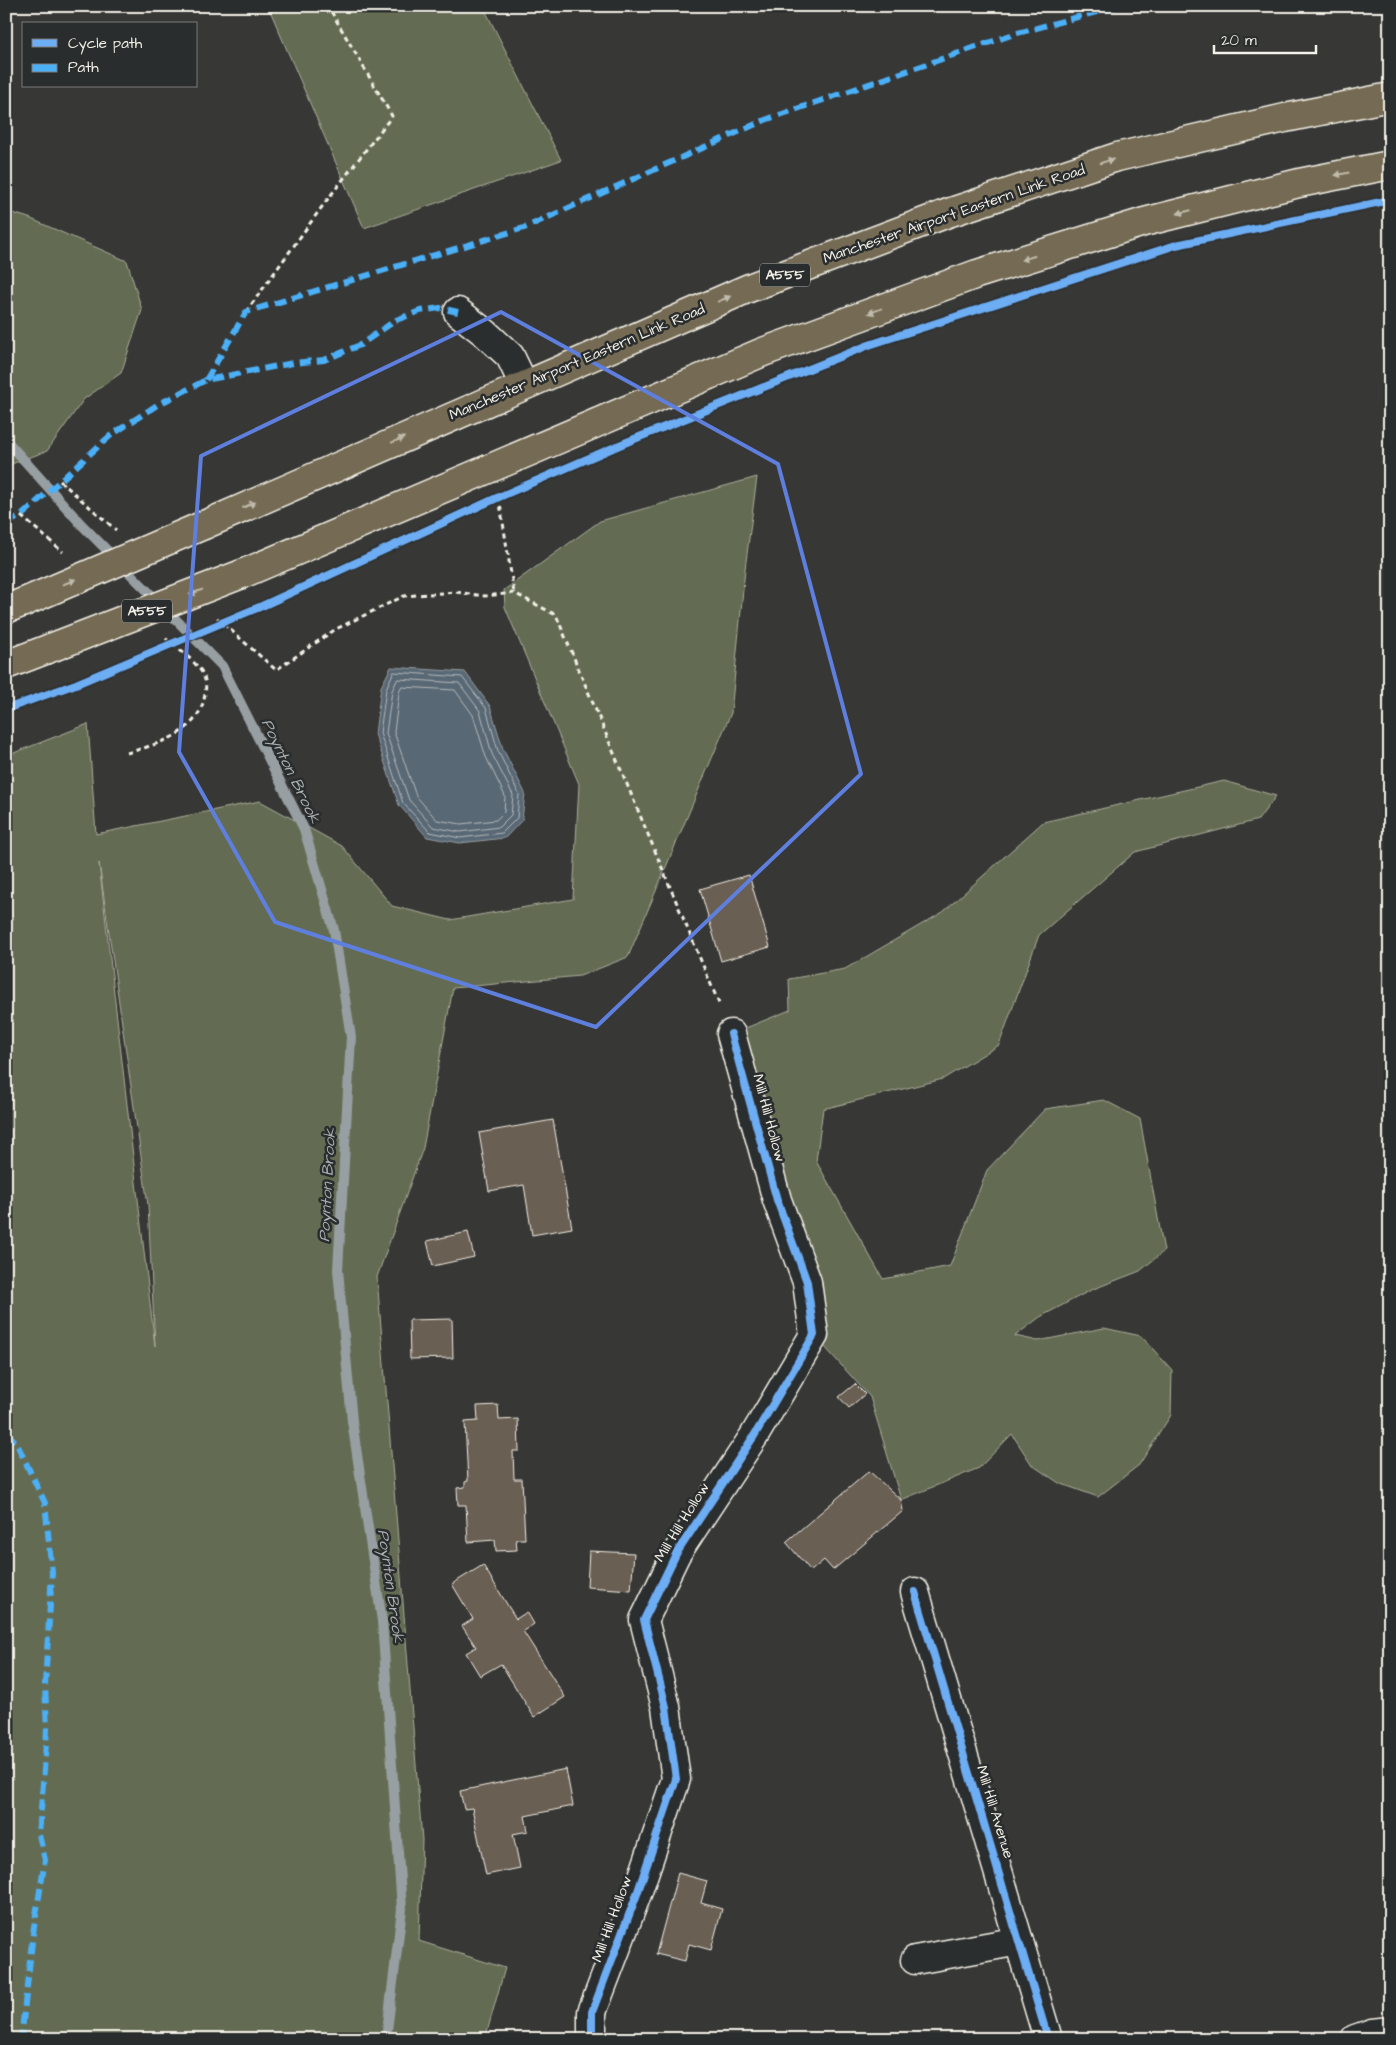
<svg xmlns="http://www.w3.org/2000/svg" width="1396" height="2045" font-family="'Architects Daughter',sans-serif">
<style>
.green{fill:#636c52;stroke:#acae9d;fill-rule:evenodd}
.water{fill:#596875;stroke:#979fa3}
.lines{fill:none;stroke-linecap:round;stroke-linejoin:round}
.shore{stroke:#b6baba;stroke-width:1}
.stream{stroke:#979fa3;stroke-width:10}
.building{fill:#6b5e52;stroke:#f4f1e8}
.minor-casing{stroke:#f4f1e8;stroke-width:31}
.highway-casing{stroke:#f4f1e8;stroke-width:31}
.path{stroke:#f4f1e8;stroke-width:3;stroke-dasharray:5 4;stroke-linecap:butt}
.minor{stroke:#2a2d2e;stroke-width:28}
.highway{stroke:#746b52;stroke-width:28}
.highway-bridge-casing{stroke:#f4f1e8;stroke-width:31;stroke-linecap:butt}
.highway-bridge{stroke:#746b52;stroke-width:28}
.quiet{stroke:#4cb0f7;stroke-width:6;stroke-dasharray:12 6;stroke-linecap:butt}
.cycleway-casing{stroke:#2a2d2e;stroke-width:11}
.cycleway{stroke:#6dadf4;stroke-width:8}
.oneway{fill:#c1bbac}
.marked{fill:none;stroke:#5e7fdd;stroke-width:4;stroke-linejoin:round}
.labels{text-anchor:middle;dominant-baseline:central;stroke-width:5;stroke-linejoin:round;paint-order:stroke}
.shield{fill:#2a2d2e;stroke:#b7b6b0;stroke-width:1}
.shield-label{font-size:14px;font-weight:bold;fill:#f4f1e8}
.street-label{font-size:15px;fill:#f4f1e8;stroke:#2a2d2e}
.water-label{font-size:16px;font-style:italic;fill:#aeb3b4;stroke:#2a2d2e}
</style>
<rect width="100%" height="100%" fill="#373735"/>
<filter id="ink" filterUnits="userSpaceOnUse"><feTurbulence type="fractalNoise" baseFrequency=".02" numOctaves="2"/><feDisplacementMap in="SourceGraphic" scale="10" xChannelSelector="R" yChannelSelector="G"/><feConvolveMatrix kernelMatrix="1 2 1 2 8 2 1 2 1" color-interpolation-filters="sRGB"/></filter>
<g filter="url(#ink)">
<!-- green -->
<g class="green">
<polygon points="268,6 483,6 561,160 364,228"/>
<polygon points="6,211 29,218 127,261 142,310 121,373 84,399 47,451 6,466"/>
<path d="M 757,477 L 745,569 L 731,713 L 628,957 L 580,976 L 453,988 L 423,1148 L 377,1277 L 422,1840 L 419,1941 L 505,1968 L 485,2039 L 6,2039 L 6,756 L 88,724 L 96,834 L 260,801 L 342,846 L 392,906 L 450,920 L 573,899 L 579,784 L 505,607 L 504,590 L 600,521 ZM 99,863 L 148,1205 L 155,1346 Z"/>
<polygon points="1224,781 1276,796 1258,820 1135,852 1039,935 999,1045 943,1079 823,1109 816,1161 883,1279 950,1266 987,1170 1045,1109 1104,1100 1140,1119 1164,1251 1140,1271 1091,1290 1040,1317 1015,1336 1038,1341 1104,1328 1141,1336 1172,1370 1171,1415 1139,1465 1098,1497 1059,1483 1032,1465 1012,1434 979,1468 901,1500 870,1397 814,1335 731,1034 790,1010 789,979 845,969 943,912 1043,822"/>
</g>
<!-- water -->
<polygon class="water" points="391,667 465,672 490,706 503,749 525,793 522,820 505,838 460,843 427,837 399,805 375,734 381,687"/>
<g class="lines">
<!-- shore -->
<g class="shore">
<polygon points="394,672 462,677 486,708 498,751 519,794 517,818 502,833 460,838 430,832 403,803 380,733 386,689"/>
<polygon points="398,679 459,683 480,711 492,754 513,795 511,815 499,827 460,832 433,827 409,800 386,733 392,691"/>
<polygon points="402,687 455,690 473,715 486,757 505,796 504,812 496,820 461,824 437,820 416,796 394,732 399,693"/>
</g>
<!-- stream -->
<polyline class="stream" points="6,440 81,524 222,666 304,829 334,930 351,1037 338,1270 352,1421 382,1621 402,1909 386,2039"/>
</g>
<!-- building -->
<g class="building">
<polygon points="749,875 770,947 721,961 700,889"/>
<polygon points="553,1120 572,1228 532,1235 524,1185 489,1191 479,1133"/>
<polygon points="468,1232 474,1257 433,1266 427,1241"/>
<polygon points="452,1319 453,1358 410,1359 409,1320"/>
<polygon points="855,1384 865,1394 849,1408 839,1397"/>
<polygon points="498,1405 499,1420 518,1419 519,1451 513,1451 514,1479 522,1479 525,1539 516,1539 517,1550 496,1551 495,1540 468,1542 466,1505 458,1505 457,1488 465,1487 465,1482 468,1481 465,1422 478,1421 477,1406"/>
<polygon points="869,1471 901,1500 903,1511 833,1570 824,1560 811,1571 786,1542"/>
<polygon points="589,1551 634,1553 631,1590 587,1587"/>
<polygon points="483,1565 516,1619 527,1612 534,1624 523,1631 565,1697 534,1717 501,1664 480,1676 466,1653 476,1647 462,1626 473,1619 452,1584"/>
<polygon points="566,1769 573,1806 525,1816 528,1831 513,1834 520,1868 486,1875 472,1808 464,1809 460,1791"/>
<polygon points="678,1873 707,1881 701,1903 722,1909 711,1950 689,1944 685,1961 656,1954"/>
</g>
<g class="lines">
<!-- minor casing -->
<g class="minor-casing">
<g id="minor">
<polyline points="458,312 485,333 510,356 524,385"/>
<polyline points="915,1592 1048,2039"/>
<polyline points="915,1960 1019,1941"/>
<polyline points="592,2039 592,2012 637,1894 676,1779 666,1707 644,1620 676,1554 754,1436 814,1335 807,1282 777,1200 731,1034"/>
<polyline points="1355,2039 1372,2033 1390,2031"/>
</g>
</g>
<!-- highway casing -->
<g class="highway-casing">
<g id="highway">
<polyline points="204,525 749,288 948,213 1117,157 1285,118 1390,97"/>
<polyline points="242,574 763,352 977,274 1144,222 1299,183 1390,165"/>
<polyline points="6,609 24,602"/>
<polyline points="6,665 53,647"/>
</g>
</g>
<!-- path -->
<g class="path">
<polyline points="246,312 324,204 392,116 328,6"/>
<polyline points="60,481 116,530"/>
<polyline points="499,497 514,593"/>
<polyline points="21,516 63,552"/>
<polyline points="217,618 276,670 336,629 404,596 455,592 485,596 514,593 556,615 720,1006"/>
<path d="M 127,753 C 160,743 199,734 205,694 C 207,684 205,674 197,666 C 188,655 175,647 165,638"/>
</g>
<!-- minor -->
<use href="#minor" class="minor"/>
<!-- highway -->
<use href="#highway" class="highway"/>
<!-- highway-bridge casing -->
<g class="highway-bridge-casing">
<g id="highway-bridge">
<polyline points="24,602 204,525"/>
<polyline points="53,647 242,574"/>
</g>
</g>
<!-- highway-bridge -->
<use href="#highway-bridge" class="highway-bridge"/>
<!-- quiet -->
<g class="quiet">
<polyline points="206,380 246,312 524,228 765,120 1014,34 1119,6"/>
<polyline points="6,523 21,516 110,436 157,405 206,380 293,363 324,360 360,345 396,320 420,311 440,308 458,312"/>
<polyline points="6,1433 16,1442 45,1503 52,1573 45,1684 47,1730 39,1835 45,1860 33,1933 21,2039"/>
</g>
<!-- cycleway casing -->
<g class="cycleway-casing">
<g id="cycleway">
<polyline points="6,709 76,684 262,606 499,497 622,444 869,345 1176,245 1390,200"/>
<polyline points="915,1592 1048,2039"/>
<polyline points="592,2039 592,2012 637,1894 676,1779 666,1707 644,1620 676,1554 754,1436 814,1335 807,1282 777,1200 731,1034"/>
</g>
</g>
<!-- cycleway -->
<use href="#cycleway" class="cycleway"/>
</g>
<!-- one-way arrows -->
<defs><path id="oneway-solid" d="M-6-.8H1V-3.2L6.5 0L1 3.2V.8H-6Z" transform="scale(1.25)"/></defs>
<g class="oneway">
<use href="#oneway-solid" transform="translate(1107 161) rotate(-18)"/>
<use href="#oneway-solid" transform="translate(1342 174) rotate(169)"/>
<use href="#oneway-solid" transform="translate(1184 212) rotate(166)"/>
<use href="#oneway-solid" transform="translate(1028 258) rotate(163)"/>
<use href="#oneway-solid" transform="translate(724 299) rotate(-23)"/>
<use href="#oneway-solid" transform="translate(875 311) rotate(160)"/>
<use href="#oneway-solid" transform="translate(398 440) rotate(-23)"/>
<use href="#oneway-solid" transform="translate(249 505) rotate(-24)"/>
<use href="#oneway-solid" transform="translate(69 582) rotate(-23)"/>
<use href="#oneway-solid" transform="translate(196 592) rotate(159)"/>
</g>
</g>
<!-- marked area -->
<path class="marked" d="M 501,312 L 778,464 L 861,774 L 596,1027 L 275,922 L 179,752 L 201,456 Z"/>
<g class="labels">
<!-- shield labels -->
<g class="shield">
<rect x="760" y="263.5" width="50" height="23" rx="4"/>
<rect x="122" y="599.5" width="50" height="23" rx="4"/>
</g>
<g class="shield-label">
<text x="785" y="275">A555</text>
<text x="147" y="611">A555</text>
</g>
<!-- street labels -->
<g class="street-label">
<text transform="translate(954 214) rotate(-19)">Manchester Airport Eastern Link Road</text>
<text transform="translate(577 362) rotate(-23)">Manchester Airport Eastern Link Road</text>
<text transform="translate(769 1118) rotate(75)">Mill Hill Hollow</text>
<text transform="translate(682 1522) rotate(-58)">Mill Hill Hollow</text>
<text transform="translate(995 1812) rotate(73)">Mill Hill Avenue</text>
<text transform="translate(612 1919) rotate(-70)">Mill Hill Hollow</text>
</g>
<!-- water labels -->
<g class="water-label">
<text transform="translate(291 771) rotate(64)">Poynton Brook</text>
<text transform="translate(327 1185) rotate(-87)">Poynton Brook</text>
<text transform="translate(391 1586) rotate(82)">Poynton Brook</text>
</g>
</g>
<!-- margin -->
<rect width="1396" height="2045" fill="none" stroke="#2a2d2e" stroke-width="25"/>
<rect x="12" y="12" width="1371" height="2020" fill="none" stroke="#f4f1e8" stroke-width="2" filter="url(#ink)"/>
<!-- legend -->
<rect x="22" y="22" width="175" height="65" fill="#2a2d2e" stroke="#7b7b78"/>
<rect x="32" y="39" width="25" height="8" fill="#6dadf4" stroke="#7b7b78"/>
<text x="68" y="48" font-size="15" fill="#f4f1e8">Cycle path</text>
<rect x="32" y="64" width="25" height="8" fill="#4cb0f7" stroke="#7b7b78"/>
<text x="68" y="72" font-size="15" fill="#f4f1e8">Path</text>
<!-- scale -->
<path d="M1214 45v8h102v-8" fill="none" stroke="#f4f1e8" stroke-width="2.5"/>
<text x="1221" y="45" font-size="15" fill="#f4f1e8" stroke="#2a2d2e" stroke-width="4" paint-order="stroke">20 m</text>
</svg>
